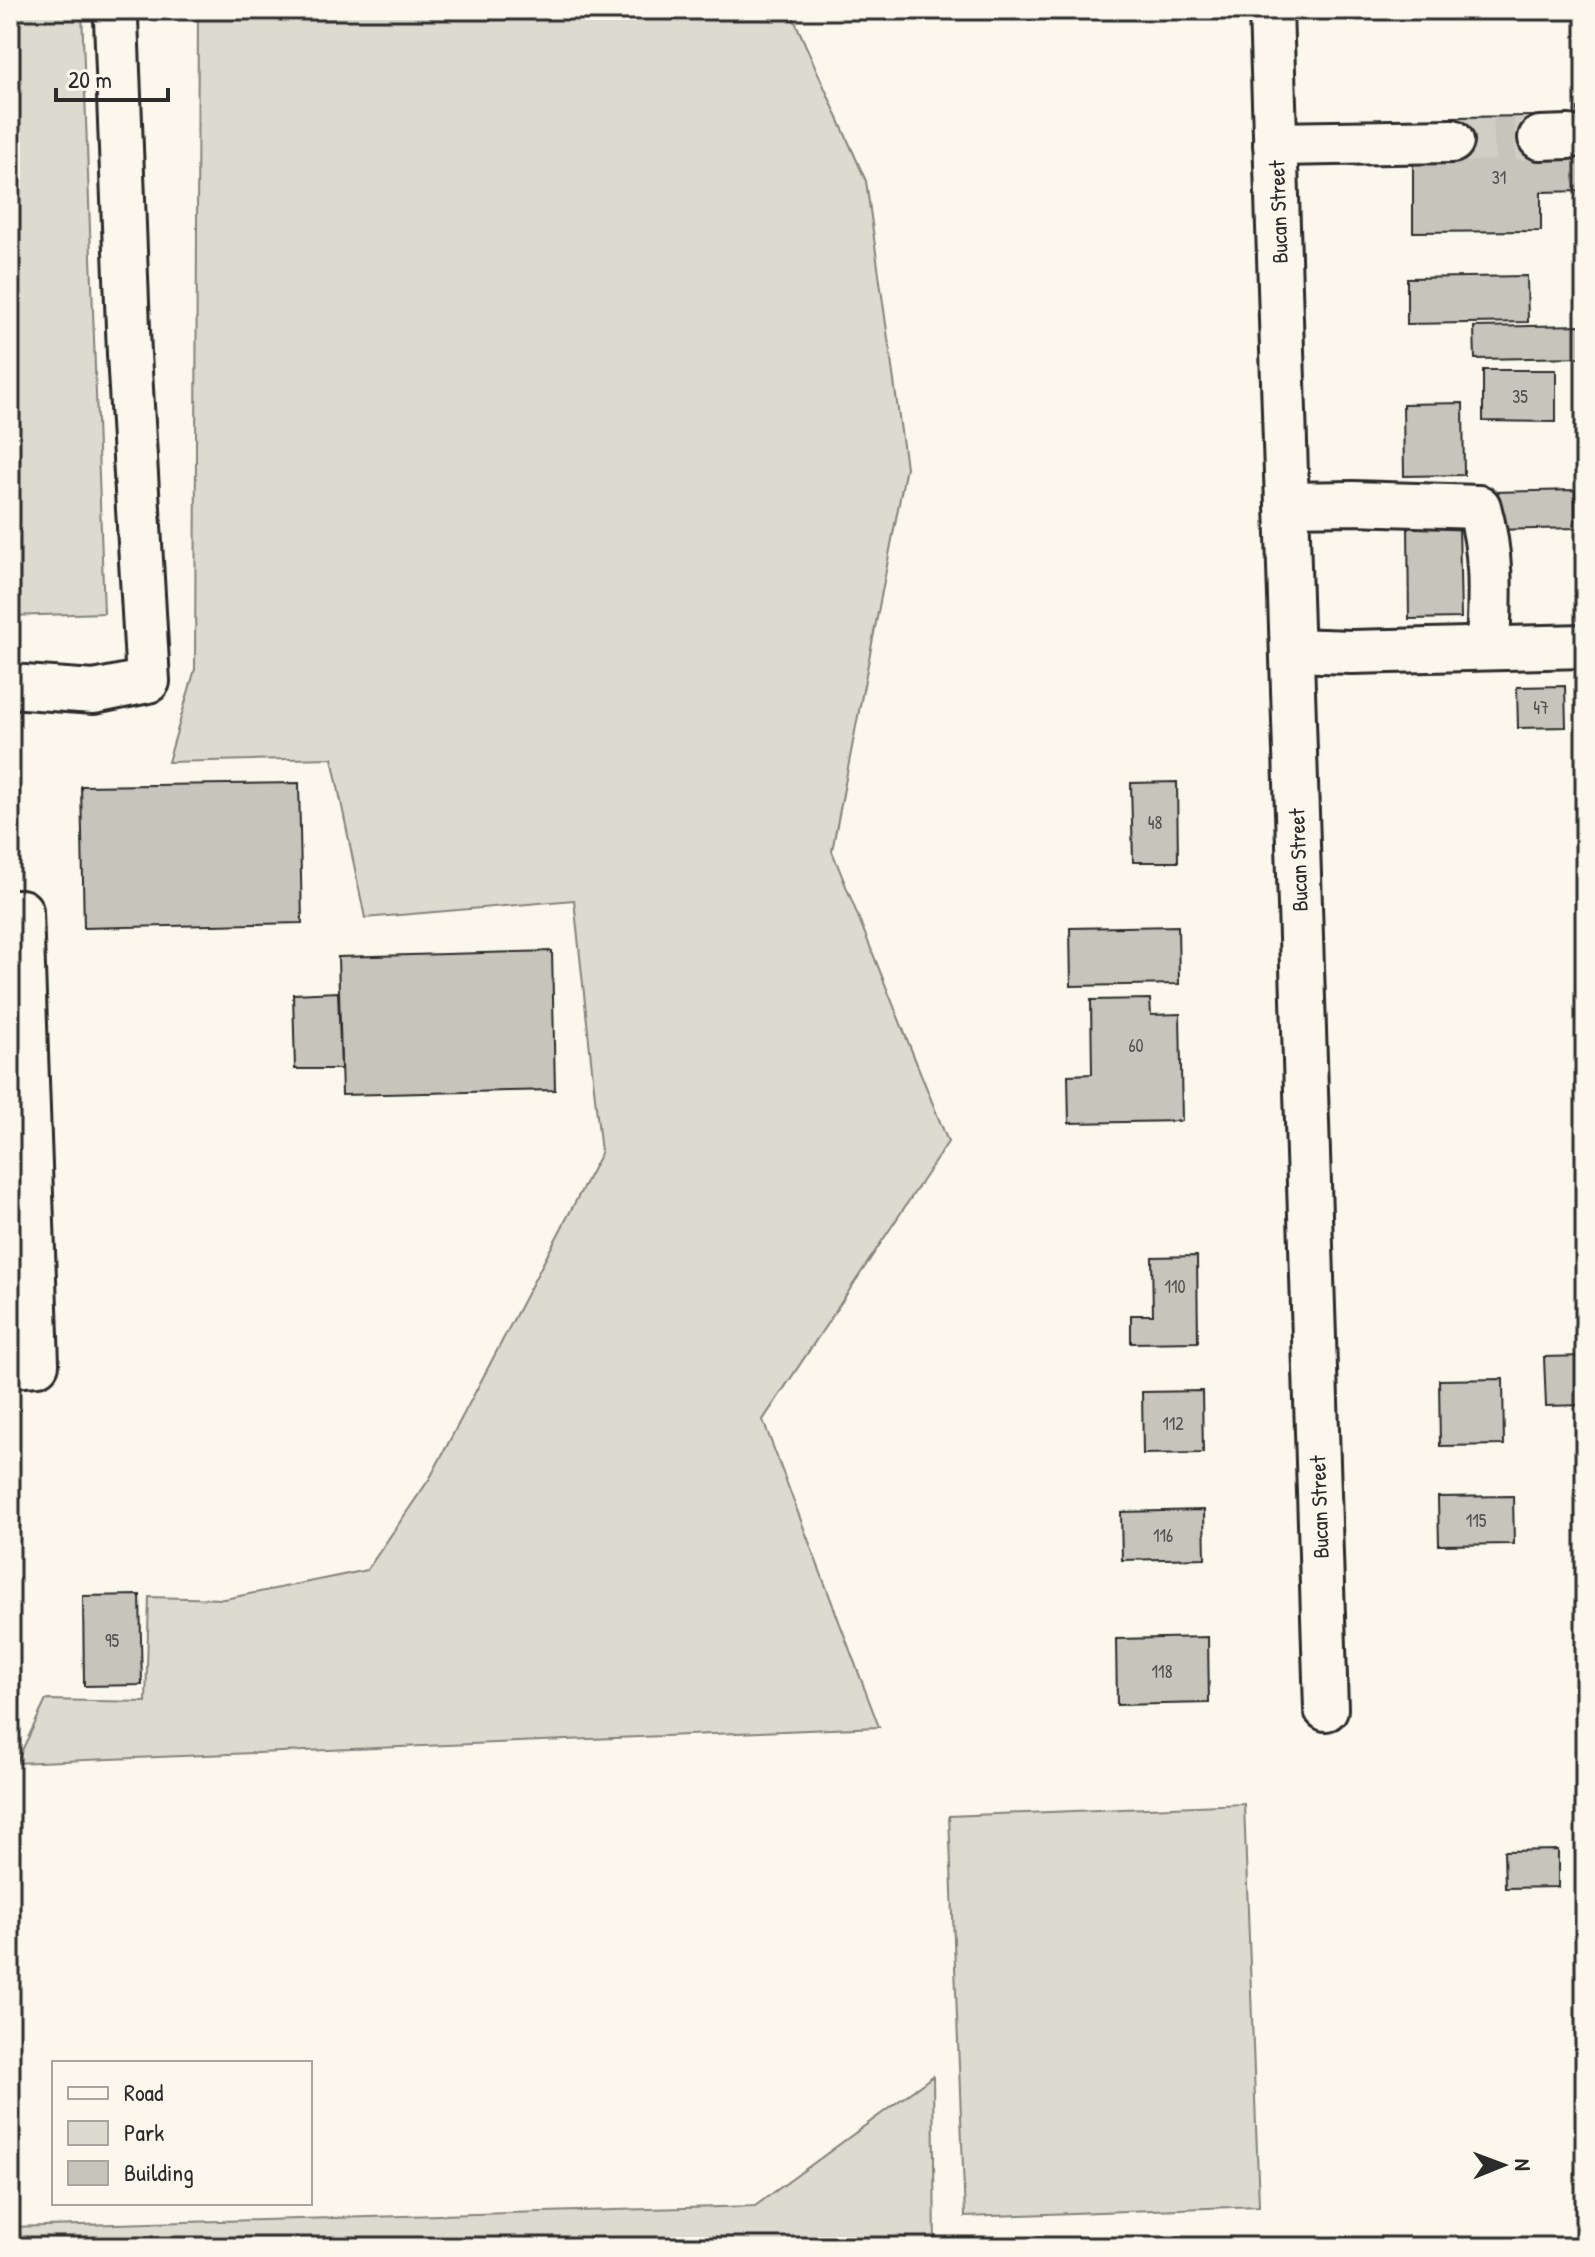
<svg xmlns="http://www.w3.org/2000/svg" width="1595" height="2257" font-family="'Patrick Hand',sans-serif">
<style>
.green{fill:#dddad0;stroke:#84827e;stroke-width:2}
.building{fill:#c7c4bc;stroke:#2b2b2b;stroke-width:2}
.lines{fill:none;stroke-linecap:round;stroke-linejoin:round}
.minor-tunnel{stroke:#d1cec5;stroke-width:42;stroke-dasharray:42 21;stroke-linecap:butt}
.minor-casing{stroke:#2b2b2b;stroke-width:48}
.minor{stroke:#fbf7ec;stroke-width:42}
.labels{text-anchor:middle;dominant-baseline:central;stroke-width:6;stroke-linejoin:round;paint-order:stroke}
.number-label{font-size:18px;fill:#52514f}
.street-label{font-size:22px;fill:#2b2b2b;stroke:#fbf7ec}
</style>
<rect width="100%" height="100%" fill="#fbf7ec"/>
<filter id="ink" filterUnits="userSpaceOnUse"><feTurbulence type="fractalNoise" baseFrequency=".0125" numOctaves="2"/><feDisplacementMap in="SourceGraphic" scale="16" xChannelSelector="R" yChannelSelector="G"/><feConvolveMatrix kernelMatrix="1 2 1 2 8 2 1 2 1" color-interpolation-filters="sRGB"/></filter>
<g filter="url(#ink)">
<!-- green -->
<g class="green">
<polygon points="10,10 82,10 104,613 10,616"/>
<polygon points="198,10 790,10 866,181 906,467 832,851 948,1142 763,1420 879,1727 16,1763 46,1700 146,1702 149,1597 225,1599 367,1570 430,1478 601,1153 574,900 365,918 332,758 168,762 195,669"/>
<polygon points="1244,1804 1259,2206 965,2217 949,1816"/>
<polygon points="933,2076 935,2247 10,2247 10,2227 755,2206"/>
</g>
<!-- building -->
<g class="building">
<polygon points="1578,108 1585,108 1585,191 1541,192 1541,231 1413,232 1413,162 1453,162 1452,117 1540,116 1540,152 1578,152"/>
<polygon points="1527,276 1528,322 1407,324 1407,278"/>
<polygon points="1585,325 1585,357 1475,359 1474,327"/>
<polygon points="1483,370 1556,370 1556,422 1483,421"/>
<polygon points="1463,403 1464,475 1404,476 1403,404"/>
<polygon points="1575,490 1575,528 1494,530 1493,492"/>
<polygon points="1459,525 1461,618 1409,619 1408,526"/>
<polygon points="1565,686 1566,727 1518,728 1517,687"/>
<polygon points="1177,782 1178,862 1133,862 1131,783"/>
<polygon points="299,783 302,923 84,928 81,786"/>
<polygon points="1178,926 1179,984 1071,986 1070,928"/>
<polygon points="552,951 555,1090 342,1095 338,957"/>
<polygon points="338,992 341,1069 295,1069 293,994"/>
<polygon points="1150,999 1151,1015 1180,1014 1182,1121 1069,1123 1068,1075 1092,1074 1091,1000"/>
<polygon points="1197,1256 1198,1342 1131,1343 1131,1315 1153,1315 1152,1257"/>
<polygon points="1585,1356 1585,1405 1546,1406 1544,1357"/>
<polygon points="1503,1379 1504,1445 1440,1446 1439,1380"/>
<polygon points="1202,1391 1203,1453 1143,1454 1142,1392"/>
<polygon points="1513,1496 1514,1544 1439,1545 1438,1497"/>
<polygon points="1204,1510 1205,1558 1122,1560 1121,1512"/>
<polygon points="140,1595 142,1685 84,1686 83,1596"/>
<polygon points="1208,1637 1209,1703 1117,1705 1116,1639"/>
<polygon points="1558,1850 1558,1887 1505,1888 1504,1851"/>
</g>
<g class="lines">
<!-- minor-tunnel -->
<polyline class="minor-tunnel" points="1452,141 1540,138"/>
<!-- minor casing -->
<g class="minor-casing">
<g id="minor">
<polyline points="1271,10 1326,1709"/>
<polyline points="1540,138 1569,137"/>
<polyline points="1275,144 1452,141"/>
<path d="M 1287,504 L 1353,503 L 1479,507 C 1493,557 1490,597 1488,648"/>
<polyline points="1292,650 1352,652 1585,646"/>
<polyline points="10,686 94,692 148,681 129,354 116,19"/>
<polyline points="10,911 21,911 37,1364 10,1366"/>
</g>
</g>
<!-- minor -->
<use href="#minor" class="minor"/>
</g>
</g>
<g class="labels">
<!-- number labels -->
<g class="number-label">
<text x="1499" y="177">31</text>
<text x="1520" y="396">35</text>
<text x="1541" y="707">47</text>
<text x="1155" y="822">48</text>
<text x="1136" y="1045">60</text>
<text x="1175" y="1286">110</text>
<text x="1173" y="1423">112</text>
<text x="1476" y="1520">115</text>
<text x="1163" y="1535">116</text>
<text x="112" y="1640">95</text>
<text x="1162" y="1671">118</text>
</g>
<!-- street labels -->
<g class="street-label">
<text transform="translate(1278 212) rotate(-92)">Bucan Street</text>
<text transform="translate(1298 860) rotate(-92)">Bucan Street</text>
<text transform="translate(1319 1507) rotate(-92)">Bucan Street</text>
</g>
</g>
<!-- margin -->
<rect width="1595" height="2257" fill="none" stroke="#fbf7ec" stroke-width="40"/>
<rect x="20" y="20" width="1555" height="2217" fill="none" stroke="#2b2b2b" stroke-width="3" filter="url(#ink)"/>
<!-- legend -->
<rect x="52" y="2061" width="260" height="144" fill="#fbf7ec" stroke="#a8a59f" stroke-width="2"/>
<rect x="68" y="2087" width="40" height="12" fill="#fbf7ec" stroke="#a8a59f" stroke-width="2"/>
<text x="124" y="2101" font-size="24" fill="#2b2b2b">Road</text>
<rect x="68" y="2121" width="40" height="24" fill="#dddad0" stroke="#a8a59f" stroke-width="2"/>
<text x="124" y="2141" font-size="24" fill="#2b2b2b">Park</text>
<rect x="68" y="2161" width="40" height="24" fill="#c7c4bc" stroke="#a8a59f" stroke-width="2"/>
<text x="124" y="2181" font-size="24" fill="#2b2b2b">Building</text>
<!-- north arrow -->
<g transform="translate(1503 2165) rotate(89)" stroke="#fbf7ec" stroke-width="6" paint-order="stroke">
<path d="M0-6L14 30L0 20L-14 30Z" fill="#2b2b2b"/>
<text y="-12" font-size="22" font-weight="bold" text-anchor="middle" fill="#2b2b2b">N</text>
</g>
<!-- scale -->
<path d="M56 88v12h112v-12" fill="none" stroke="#2b2b2b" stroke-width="4"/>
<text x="68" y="88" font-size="24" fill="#2b2b2b" stroke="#fbf7ec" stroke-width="6" paint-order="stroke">20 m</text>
</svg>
